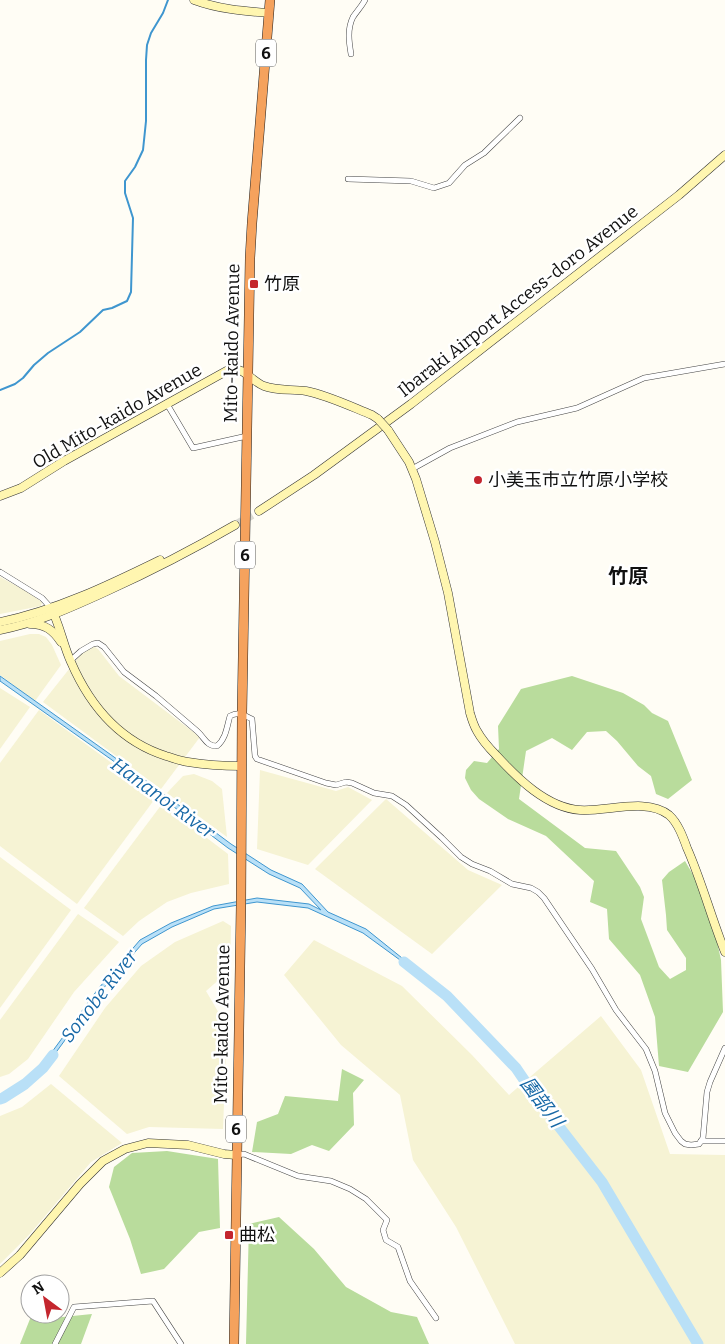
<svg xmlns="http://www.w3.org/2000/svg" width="725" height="1344" font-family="Bitter,'Noto Sans JP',serif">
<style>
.farmland{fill:#f6f3d4}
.forest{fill:#b9dc9c}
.water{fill:#b9e0f7;stroke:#3f96cf}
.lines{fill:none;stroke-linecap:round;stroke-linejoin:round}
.stream{stroke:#3f96cf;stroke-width:2}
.river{stroke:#b9e0f7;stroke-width:11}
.secondary-tunnel{stroke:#dbdad3;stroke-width:8;stroke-dasharray:8 4;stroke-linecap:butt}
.street-casing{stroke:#444;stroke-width:6}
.secondary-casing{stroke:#333;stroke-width:9}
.highway-casing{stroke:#222;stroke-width:10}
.street{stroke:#fff;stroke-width:5}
.secondary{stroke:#fff6b0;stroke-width:8}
.highway{stroke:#f5a25d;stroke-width:9}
.secondary-bridge-casing{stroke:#333;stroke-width:9;stroke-linecap:butt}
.secondary-bridge{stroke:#fff6b0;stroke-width:8}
.poi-dot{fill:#c4262e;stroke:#fff;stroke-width:2}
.labels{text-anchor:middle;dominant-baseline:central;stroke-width:5;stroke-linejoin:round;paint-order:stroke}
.shield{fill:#fff;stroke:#585858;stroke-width:1}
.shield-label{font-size:16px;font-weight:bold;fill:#111}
.poi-label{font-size:18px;fill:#111;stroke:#fff;text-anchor:start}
.street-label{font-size:18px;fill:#111;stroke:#fff}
.water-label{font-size:19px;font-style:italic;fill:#1768a6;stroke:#fff}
.quarter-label{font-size:20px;font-weight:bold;fill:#111;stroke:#fff}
</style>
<rect width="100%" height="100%" fill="#fffdf5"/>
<!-- farmland -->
<g class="farmland">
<polygon points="0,577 26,591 42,602 41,606 0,614"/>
<polygon points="30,634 39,634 46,637 52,645 61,665 35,701 0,675 0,641"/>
<polygon points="93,646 98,649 119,676 200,737 161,789 43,702 85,649"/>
<polygon points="0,688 30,707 0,749"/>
<polygon points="39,710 157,796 77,904 0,846 0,763"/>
<polygon points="260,770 336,791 348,787 372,800 308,865 257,849"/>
<polygon points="194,774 212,781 222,789 227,837 167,793 183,776"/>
<polygon points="386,799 468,870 502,885 432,954 315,869"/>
<polygon points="162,804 228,854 229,884 191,893 167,902 139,921 123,936 84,908"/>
<polygon points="0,857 71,910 0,1008"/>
<polygon points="78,914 119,942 74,992 28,1059 9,1074 0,1077 0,1020"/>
<polygon points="223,921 231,926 230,970 206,991 227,1027 223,1129 149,1127 127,1134 59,1076 105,1008 141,966 175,942"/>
<polygon points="314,940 402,986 472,1055 509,1095 601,1016 641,1070 670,1154 725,1155 725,1344 515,1344 456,1227 413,1160 400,1095 341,1045 284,975"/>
<polygon points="51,1084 122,1143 91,1162 29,1235 0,1264 0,1116 22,1107"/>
</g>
<!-- forest -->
<g class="forest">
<polygon points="572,676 623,693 644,705 652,713 668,721 692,780 668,799 656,794 651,776 638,766 617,741 606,731 587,732 572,750 552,738 526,751 519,799 585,848 616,851 640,887 644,897 641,919 659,967 670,979 686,970 686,958 667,930 666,915 662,880 669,872 685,861 702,890 711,914 721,960 723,1012 688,1072 659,1066 655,1017 640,975 609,939 607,909 590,902 594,881 546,836 508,819 479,799 471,790 465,778 466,770 474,761 487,763 499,749 498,726 521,689"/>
<polygon points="342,1069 364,1080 353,1093 354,1125 329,1151 312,1145 291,1154 252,1152 257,1122 278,1114 285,1096 338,1101"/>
<polygon points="167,1151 218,1159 220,1228 199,1232 164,1269 141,1274 130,1239 109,1187 114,1167 132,1153"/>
<polygon points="279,1217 314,1249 346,1287 391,1312 417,1317 429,1344 246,1344 249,1224"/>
<polygon points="32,1314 49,1314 53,1318 92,1314 81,1344 20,1344"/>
</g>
<!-- water -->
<polygon class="water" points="0,676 114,757 231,844 271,870 302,884 328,912 366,929 448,995 363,933 308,908 257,902 214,909 172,927 142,944 101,991 46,1066 41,1067 98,989 140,940 171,923 213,906 257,898 309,904 321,910 300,888 269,874 228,848 112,760 0,681"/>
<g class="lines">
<!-- stream -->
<polyline class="stream" points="0,390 15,384 23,378 34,365 48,353 80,332 103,310 112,308 127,301 131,292 133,218 125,193 125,181 135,167 143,150 146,121 146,60 147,45 151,33 163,13 168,0"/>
<!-- river -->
<g class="river">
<polyline points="404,962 447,996 516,1068 533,1093 602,1182 698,1344"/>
<polyline points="0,1099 3,1098 25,1084 43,1068 53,1055"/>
</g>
<!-- secondary-tunnel -->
<polyline class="secondary-tunnel" points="235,525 259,511"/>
<!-- street casing -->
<g class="street-casing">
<g id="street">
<path d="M 351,54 C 349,42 347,29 353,17 C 357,11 362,6 365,0"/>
<polyline points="348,179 411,181 434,188 449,183 465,165 484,153 520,118"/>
<polyline points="167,404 193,448 247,436"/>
<polyline points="412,469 450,448 517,422 577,408 644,378 725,364"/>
<polyline points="0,572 42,598 51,608"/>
<path d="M 70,661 L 81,651 L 93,644 L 98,643 L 104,647 L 124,672 L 156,696 L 197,731 C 205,738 206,746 217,746 C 226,739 227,726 230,716 C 239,711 243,715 252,719 L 255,756 L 257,759 L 326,783 L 336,785 L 346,782 L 352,783 L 374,793 L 392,796 L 406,805 L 442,838 L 461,857 L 472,864 L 490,871 L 512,884 L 531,888 L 538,892 L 544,898 L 592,969 L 616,1010 L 646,1049 L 655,1071 L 665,1113 L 675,1133 L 681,1141 L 685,1144 L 691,1145 L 699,1144 L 703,1138 L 707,1092 L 710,1082 L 725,1048"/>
<polyline points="701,1141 725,1141"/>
<polyline points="236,1155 244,1154 298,1176 331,1181 350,1189 366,1199 387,1220 383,1230 386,1240 398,1247 410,1281 436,1318"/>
<polyline points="55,1344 74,1307 153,1301 181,1344"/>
</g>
</g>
<!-- secondary casing -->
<g class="secondary-casing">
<g id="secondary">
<path d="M 194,0 C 218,9 243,11 269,13"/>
<path d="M 388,430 L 409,462 L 416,479 L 435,542 L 448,593 L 470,713 C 472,720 474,726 477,731 C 482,740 489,748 496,755 C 517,778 547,808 580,810 C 606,812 647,797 669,815 C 678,823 683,837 687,848 C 702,882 711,917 725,952"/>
<path d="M 0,496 L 21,488 L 64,461 L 230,369 C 242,366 253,382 264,386 C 276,391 292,389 306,391 C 327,395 352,407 372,415 L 378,419"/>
<polyline points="259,511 314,475 411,404 679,195 725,155"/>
<path d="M 51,608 C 60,625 63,645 71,662 C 90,706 119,741 166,756 C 173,758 180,761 188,762 C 206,765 224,766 241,766"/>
<path d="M 0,622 C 55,611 109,585 160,560"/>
<path d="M 30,624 C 45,624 53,630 61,642"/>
<path d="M 0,630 C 37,623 70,608 105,592 C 149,572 192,550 235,525"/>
<polyline points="0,1273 20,1255 80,1184 103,1161 125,1149 148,1143 188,1145 224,1154 236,1155"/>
</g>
</g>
<!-- highway casing -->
<g class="highway-casing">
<polyline id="highway" points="234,1344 241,904 242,714 250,258 252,223 270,0"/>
</g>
<!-- street -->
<use href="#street" class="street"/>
<!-- secondary -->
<use href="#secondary" class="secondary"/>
<!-- highway -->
<use href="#highway" class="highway"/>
<!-- secondary-bridge casing -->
<g class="secondary-bridge-casing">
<polyline id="secondary-bridge" points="378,419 388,430"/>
</g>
<!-- secondary-bridge -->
<use href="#secondary-bridge" class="secondary-bridge"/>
</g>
<!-- markers -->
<g class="poi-dot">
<rect x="249" y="279" width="10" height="10" rx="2.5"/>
<circle cx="478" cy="480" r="5"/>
<rect x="224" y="1230" width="10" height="10" rx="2.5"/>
</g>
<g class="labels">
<!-- shield labels -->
<g class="shield">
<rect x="256" y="39.5" width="20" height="27" rx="4"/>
<rect x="235" y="541.5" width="20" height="27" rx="4"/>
<rect x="226" y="1115.5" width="20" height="27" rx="4"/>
</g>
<g class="shield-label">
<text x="266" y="53">6</text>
<text x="245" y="555">6</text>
<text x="236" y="1129">6</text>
</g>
<!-- poi labels -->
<g class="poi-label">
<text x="264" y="284">竹原</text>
<text x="488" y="480">小美玉市立竹原小学校</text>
<text x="239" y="1235">曲松</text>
</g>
<!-- street labels -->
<g class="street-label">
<text transform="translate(518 301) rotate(-38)">Ibaraki Airport Access-doro Avenue</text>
<text transform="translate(232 343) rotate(-89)">Mito-kaido Avenue</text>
<text transform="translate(117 416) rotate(-30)">Old Mito-kaido Avenue</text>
<text transform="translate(222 1024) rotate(-89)">Mito-kaido Avenue</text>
</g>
<!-- water labels -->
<g class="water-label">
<text transform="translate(163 798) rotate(36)">Hananoi River</text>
<text transform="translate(99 996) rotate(-52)">Sonobe River</text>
<text transform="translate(542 1102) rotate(53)">園部川</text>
</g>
<!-- quarter labels -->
<g class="quarter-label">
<text x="628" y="576">竹原</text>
</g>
</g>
<!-- north arrow -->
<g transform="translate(45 1299) rotate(328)"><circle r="24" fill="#ffffff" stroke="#a0a0a0"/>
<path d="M0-4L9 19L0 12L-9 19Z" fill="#c4262e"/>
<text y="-8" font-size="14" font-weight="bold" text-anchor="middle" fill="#111111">N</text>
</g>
</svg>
